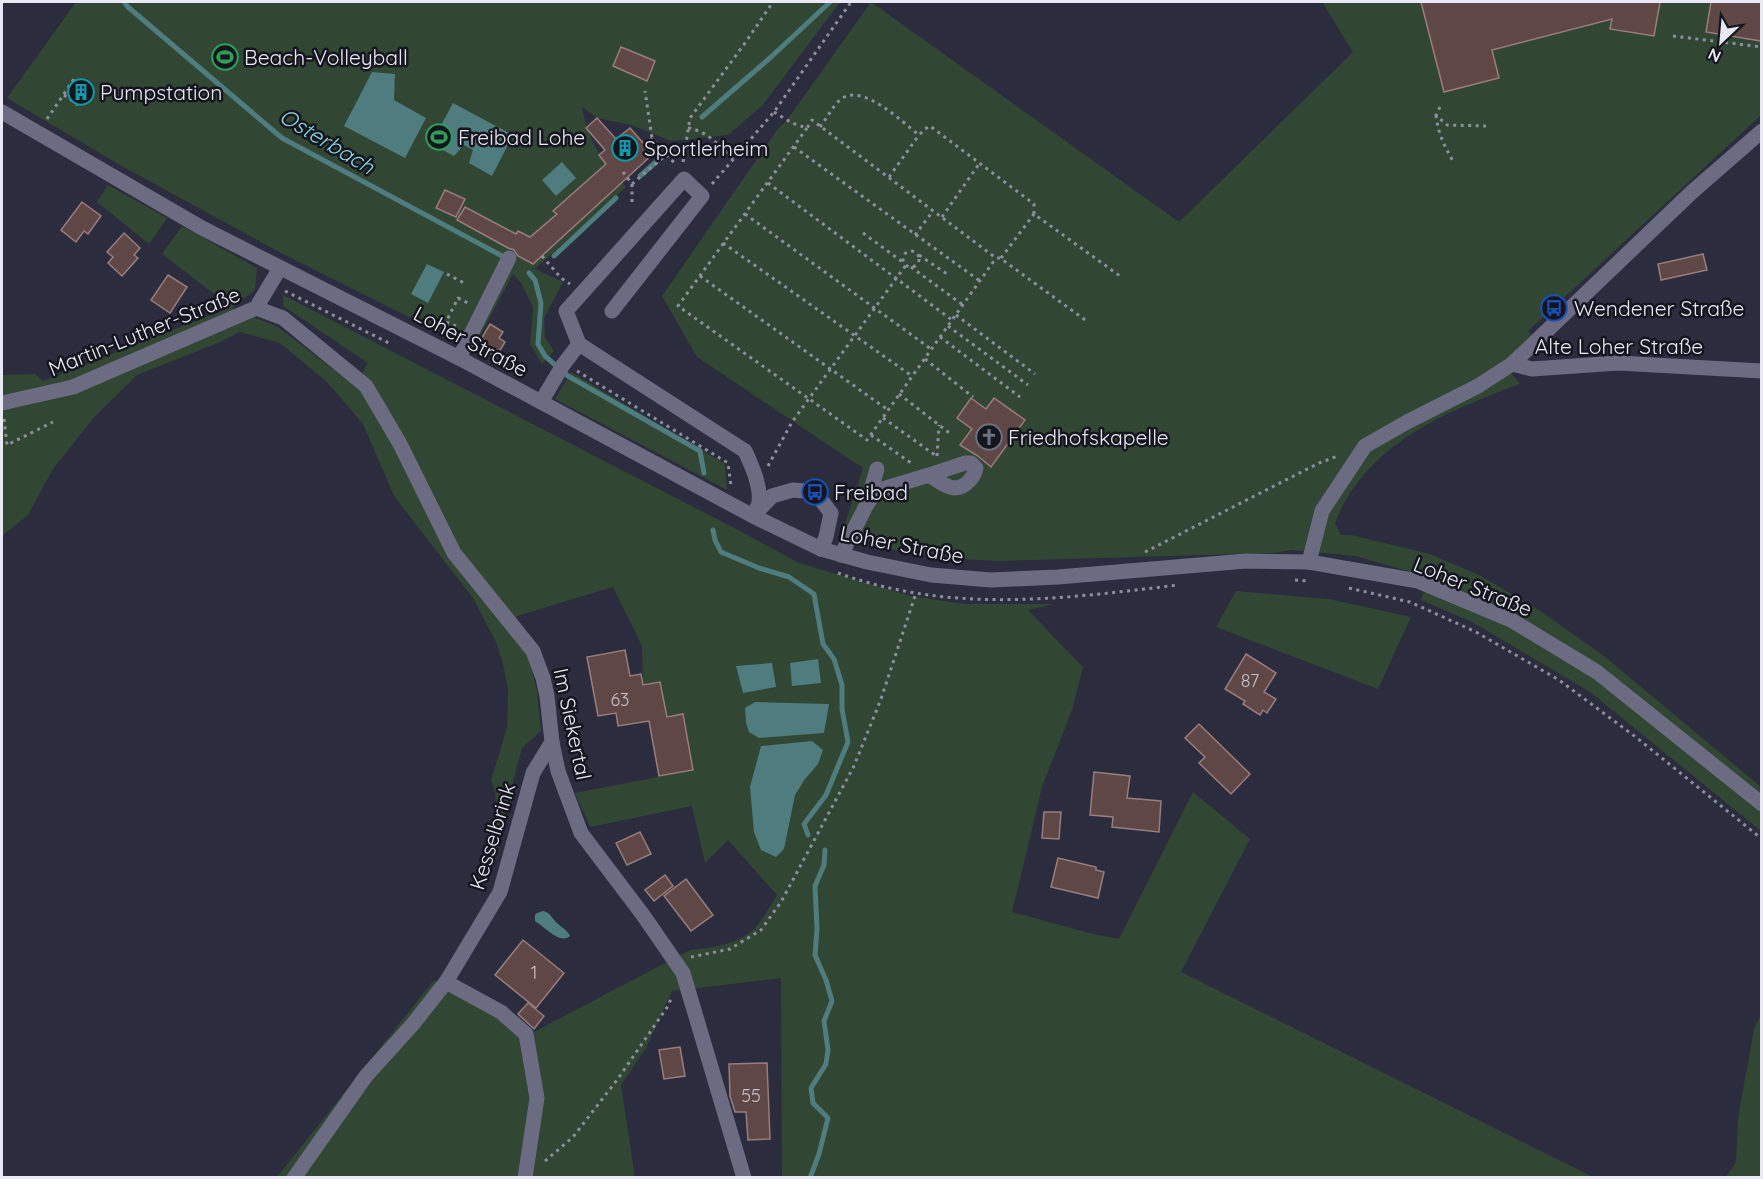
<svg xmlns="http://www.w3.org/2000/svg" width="1763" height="1179" font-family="Quicksand,sans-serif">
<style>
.green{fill:#314633}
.water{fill:#4e7c7f}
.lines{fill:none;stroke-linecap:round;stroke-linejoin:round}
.stream{stroke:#4e7c7f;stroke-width:5}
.building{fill:#5f4746;stroke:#997d7c;stroke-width:1.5}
.path{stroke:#8e8f9e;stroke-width:3;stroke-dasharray:3 4.5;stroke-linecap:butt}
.minor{stroke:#6b6c82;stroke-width:15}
.labels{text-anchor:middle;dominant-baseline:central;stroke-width:5;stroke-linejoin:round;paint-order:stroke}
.number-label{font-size:18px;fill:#c6c0ca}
.poi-label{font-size:21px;fill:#e9e9f6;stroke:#15151e;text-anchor:start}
.street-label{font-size:21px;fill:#e9e9f6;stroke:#15151e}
.water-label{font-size:22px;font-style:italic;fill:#86d7dd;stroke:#15151e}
</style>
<rect width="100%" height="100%" fill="#2b2c3e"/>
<!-- green -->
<g class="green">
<path d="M 76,2 L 840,2 L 762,106 L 728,135 L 671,141 L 631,125 L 597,118 L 582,107 C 589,145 602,158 626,187 L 535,269 L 563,282 L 544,318 L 545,337 L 554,351 L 542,364 L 530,344 L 533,308 L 522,284 L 513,274 L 473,349 L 283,254 L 118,164 L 7,98 Z"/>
<path d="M 871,2 L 1179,222 L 1353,52 L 1322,2 L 1761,2 L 1761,115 L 1528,331 L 1533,337 L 1503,363 L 1520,384 C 1445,412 1366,444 1335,523 L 1341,535 L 1351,535 L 1430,554 L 1479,575 L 1539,610 L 1604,656 L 1761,787 L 1761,831 L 1590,692 L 1472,622 L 1421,600 L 1429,577 L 1355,556 L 1291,550 L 1274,553 L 997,561 L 943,558 L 889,549 L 888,545 L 841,536 L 863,468 L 697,357 L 662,296 L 777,130 L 787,120 Z"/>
<polygon points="108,185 167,218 149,244 97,202"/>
<path d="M 182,226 L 257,268 L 255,290 L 232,308 L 278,327 L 355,386 L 368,363 L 283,306 L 283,295 L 740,531 L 799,563 L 911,596 L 964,604 L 1055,604 L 1028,610 L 1083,667 L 1072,710 L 1042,787 L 1012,912 L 1093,934 L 1119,939 L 1193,792 L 1250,839 L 1181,972 L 1593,1177 L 782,1177 L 781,978 L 672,991 L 646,1048 L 621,1085 L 635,1177 L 277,1177 L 434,980 L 500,1015 L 524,1037 L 690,950 C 713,947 739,945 756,927 C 764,918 770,906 777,895 L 728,840 L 705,863 L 692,806 L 590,827 L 575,793 L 693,770 L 684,714 L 667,717 L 660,682 L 643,685 L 642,646 L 613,587 L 517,616 L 513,632 L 528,654 L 537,691 L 541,731 L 522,748 L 502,824 L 495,841 L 497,811 L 495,792 L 491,780 L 507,728 L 508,690 L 503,663 L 496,642 L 473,598 L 394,496 L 363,424 L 328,383 L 280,343 L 240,332 L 218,343 L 137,375 L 95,416 L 53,469 L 28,515 L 2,536 L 2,375 L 35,374 L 43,381 L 231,307 L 162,254 Z"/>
<polygon points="571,372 725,464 727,490 555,399"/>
<polygon points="1236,591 1329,599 1411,617 1378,689 1216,627"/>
<polygon points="1761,1015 1761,1177 1726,1177 1736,1162 1738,1118 1754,1029"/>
</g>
<!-- water -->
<g class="water">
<polygon points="372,72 395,74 394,100 426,118 405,158 344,126"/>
<polygon points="453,103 513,135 492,176 469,163 473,150 464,145 454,156 431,144"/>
<polygon points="562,162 576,178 556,196 542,180"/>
<polygon points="427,264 444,272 428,303 411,294"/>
<polygon points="818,659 821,683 792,686 790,663"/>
<polygon points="772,663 776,687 743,693 736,666"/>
<polygon points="755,702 829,704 824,733 759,738 749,732 746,723 745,708"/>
<polygon points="812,741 823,750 818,764 805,779 795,795 784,849 776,857 761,850 754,832 750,787 761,746"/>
<path d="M 543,911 C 551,913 550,916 555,921 C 560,927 566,928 570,936 C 560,945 545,927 535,921 L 535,915 L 537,913 Z"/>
</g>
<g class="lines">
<!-- stream -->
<g class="stream">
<polyline points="124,2 128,7 282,138 504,257"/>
<polyline points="702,117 771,57 830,2"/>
<polyline points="640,176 664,155"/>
<polyline points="554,256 616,198"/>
<polyline points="529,273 535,280 541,303 538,344 545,356 568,376 700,451 704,473"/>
<polyline points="713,530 715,540 721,552 759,568 789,577 814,594 823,644 834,659 842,685 842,709 848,742 826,795 804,824 808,835"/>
<polyline points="810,1178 819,1154 828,1118 813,1103 811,1088 826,1064 828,1050 824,1021 832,1001 826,980 815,955 817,929 815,886 824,865 825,850"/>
</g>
</g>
<!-- building -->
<g class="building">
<polygon points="1421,2 1660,2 1654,36 1610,29 1612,19 1492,50 1499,78 1444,92"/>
<polygon points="1711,2 1761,2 1761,41 1706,32"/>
<polygon points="621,47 655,61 647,81 613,66"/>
<polygon points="78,81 92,91 83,103 70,93"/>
<polygon points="597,118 616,139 630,128 653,154 533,264 518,256 514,250 508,248 457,220 465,207 516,234 518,231 530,237 557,214 553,211 606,164 599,155 605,150 586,128"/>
<polygon points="445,190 465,199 456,217 436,208"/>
<polygon points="82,202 101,216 88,234 84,231 76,242 61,230"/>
<polygon points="124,233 140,248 134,255 138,258 122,276 108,263 113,257 107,252"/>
<polygon points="1703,254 1707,270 1661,280 1658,264"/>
<polygon points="168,275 187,287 170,313 151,300"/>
<polygon points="490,324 503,332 499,338 505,342 496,357 477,346"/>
<polygon points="971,398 986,409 994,398 1025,420 991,467 978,456 960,445 972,429 957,418"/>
<polygon points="625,650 630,676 641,674 643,685 660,682 667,717 683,714 693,770 659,776 649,721 618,726 616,713 598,716 587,657"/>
<polygon points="1246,654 1276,673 1264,692 1276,699 1267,713 1263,710 1260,715 1243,704 1245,701 1225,689"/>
<polygon points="1199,724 1250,774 1231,794 1199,763 1205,757 1185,738"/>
<polygon points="1094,772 1130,776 1127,798 1161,801 1159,832 1112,827 1113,817 1090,815"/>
<polygon points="1044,812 1061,812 1059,839 1042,838"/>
<polygon points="640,832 651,854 627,865 616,843"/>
<polygon points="1058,858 1096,867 1096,870 1104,872 1098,898 1051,887"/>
<polygon points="665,875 673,886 654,901 645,890"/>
<polygon points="686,879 713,915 691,931 664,896"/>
<polygon points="523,940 564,973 536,1008 495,975"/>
<polygon points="528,1003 544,1016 534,1029 518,1014"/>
<polygon points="680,1047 685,1076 664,1079 659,1050"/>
<polygon points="767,1063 770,1139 748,1140 746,1112 735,1112 730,1096 729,1064"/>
</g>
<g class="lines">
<!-- path -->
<g class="path">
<polyline points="1673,36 1762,47"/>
<polyline points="64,95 78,105"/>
<polyline points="1440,107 1436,115 1447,125 1486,126"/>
<polyline points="774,112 792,123 807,128 812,120 996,258 1000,258 1088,322"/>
<path d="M 1436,115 C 1438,134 1445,147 1454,163"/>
<polyline points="47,119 74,79"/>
<path d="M 820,127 C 827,118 832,107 840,100 C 861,81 902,122 919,135 L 925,129 L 930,126 L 1034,204 L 1034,214 L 1120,276"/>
<path d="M 688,128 C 708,131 719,146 733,159"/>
<polyline points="807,128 678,306 867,440 996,258"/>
<polyline points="645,145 652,138"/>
<polyline points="794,147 980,281"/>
<polyline points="666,155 676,164"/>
<polyline points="683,162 690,118 745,43 773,2"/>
<polyline points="623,172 632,184 632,205"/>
<polyline points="889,177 919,135"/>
<polyline points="768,183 952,320"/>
<polyline points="632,184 666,155 652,138 645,91"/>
<polyline points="712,184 774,112 851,2"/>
<polyline points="745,214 931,349"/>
<polyline points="942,217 979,164"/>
<polyline points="863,233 904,263"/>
<polyline points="915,235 933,211"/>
<polyline points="723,243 912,376"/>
<circle cx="911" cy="259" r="8"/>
<polyline points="919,255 950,276"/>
<polyline points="542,256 561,278 570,284"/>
<polyline points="1001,258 1034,214"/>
<polyline points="911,267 963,305"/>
<polyline points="447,274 466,284"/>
<polyline points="700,276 888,410"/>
<polyline points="285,291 391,344"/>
<polyline points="956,315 1035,374"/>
<polyline points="456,326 446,322 458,298 470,304"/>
<polyline points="948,326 1028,385"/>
<polyline points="940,337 1020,397"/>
<polyline points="925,359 973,397"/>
<polyline points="577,371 728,463 731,486"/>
<polyline points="899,394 952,435"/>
<polyline points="883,418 935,455"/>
<polyline points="4,419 7,445 53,422"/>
<polyline points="871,435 911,463"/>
<polyline points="937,456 939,425"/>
<polyline points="768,466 792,422 906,265"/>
<polyline points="1145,552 1319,463 1338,456"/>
<path d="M 838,573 C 952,614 1060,599 1178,585"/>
<polyline points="1295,580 1310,581"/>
<polyline points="1349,588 1410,602 1476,632 1559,680 1637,738 1762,839"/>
<polyline points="691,957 730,949 761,930 781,902 854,766 881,699 916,593"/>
<polyline points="545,1161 573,1137 617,1080 668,1006 672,996"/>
</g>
<!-- minor -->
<g class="minor">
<polyline points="2,112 202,228 459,358 753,516 821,549 867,562 931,575 991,580 1058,577 1246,561 1309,562 1418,581 1511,620 1597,672 1762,804"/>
<polyline points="256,308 283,318 366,386 400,444 454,553 533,651 543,678 547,696 552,742 558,771 581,833 643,915 683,973 744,1178"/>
<polyline points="579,344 566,311 684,179 702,196 612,311"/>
<polyline points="459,358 509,258"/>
<polyline points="1512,364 1532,369 1618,363 1762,371"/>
<path d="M 541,402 L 563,365 L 579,344 L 745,451 C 752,466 761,486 759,503 C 758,507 754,512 753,516"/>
<polyline points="2,403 73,387 256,308 280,268"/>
<polyline points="868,500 877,469"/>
<polyline points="756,513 772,496 793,490 815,492 831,513 826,537 821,549"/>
<path d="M 841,555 L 866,506 L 876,491 L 929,475 C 942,483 955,496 969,481 C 973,477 975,474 976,468 L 971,463 L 965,463 L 929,475"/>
<polyline points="1309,562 1322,511 1365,446 1407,422 1478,386 1512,364 1692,192 1762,131"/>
<polyline points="446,982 501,1012 526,1034 537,1098 525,1178"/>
<polyline points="294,1178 366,1076 413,1024 446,982 500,892 533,773 552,742"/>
</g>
</g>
<!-- icons -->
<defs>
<g id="stadium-ring" transform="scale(1.35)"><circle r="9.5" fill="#15151e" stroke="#2e9e5b" stroke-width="1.5"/><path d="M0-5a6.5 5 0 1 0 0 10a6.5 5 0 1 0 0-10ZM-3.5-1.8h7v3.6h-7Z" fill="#2e9e5b"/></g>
<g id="building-ring" transform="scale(1.35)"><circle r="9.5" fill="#15151e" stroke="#0f9aa8" stroke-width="1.5"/><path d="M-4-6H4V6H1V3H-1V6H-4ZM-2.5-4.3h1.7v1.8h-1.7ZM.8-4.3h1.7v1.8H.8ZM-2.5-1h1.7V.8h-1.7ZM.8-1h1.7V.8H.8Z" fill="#0f9aa8"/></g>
<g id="bus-ring" transform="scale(1.35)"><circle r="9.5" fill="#15151e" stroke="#1a4fb4" stroke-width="1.5"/><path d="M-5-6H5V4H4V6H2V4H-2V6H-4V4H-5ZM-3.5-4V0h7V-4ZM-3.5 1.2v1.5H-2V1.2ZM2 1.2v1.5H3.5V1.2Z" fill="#1a4fb4"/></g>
<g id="church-ring" transform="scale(1.35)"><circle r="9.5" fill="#15151e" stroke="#6b7280" stroke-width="1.5"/><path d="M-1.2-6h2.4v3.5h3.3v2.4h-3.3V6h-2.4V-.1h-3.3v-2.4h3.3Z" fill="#6b7280"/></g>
</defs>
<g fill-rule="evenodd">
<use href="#stadium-ring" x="225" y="57"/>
<use href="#building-ring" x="81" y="92"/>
<use href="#stadium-ring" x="439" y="137"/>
<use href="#building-ring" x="625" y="148"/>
<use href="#bus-ring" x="1554" y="308"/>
<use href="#church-ring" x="989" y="437"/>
<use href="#bus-ring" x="815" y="492"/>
</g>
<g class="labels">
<!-- number labels -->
<g class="number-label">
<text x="1250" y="680">87</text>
<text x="620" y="699">63</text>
<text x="534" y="972">1</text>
<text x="751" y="1095">55</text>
</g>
<!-- poi labels -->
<g class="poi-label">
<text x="244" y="57">Beach-Volleyball</text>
<text x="100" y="92">Pumpstation</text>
<text x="458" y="137">Freibad Lohe</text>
<text x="644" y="148">Sportlerheim</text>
<text x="1574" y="308">Wendener Straße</text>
<text x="1008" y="437">Friedhofskapelle</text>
<text x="834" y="492">Freibad</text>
</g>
<!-- street labels -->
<g class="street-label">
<text transform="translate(144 331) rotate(-22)">Martin-Luther-Straße</text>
<text transform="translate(471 341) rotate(28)">Loher Straße</text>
<text x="1619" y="346">Alte Loher Straße</text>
<text transform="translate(902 544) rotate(11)">Loher Straße</text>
<text transform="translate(1473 586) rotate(22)">Loher Straße</text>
<text transform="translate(573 724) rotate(78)">Im Siekertal</text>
<text transform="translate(492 836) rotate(-73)">Kesselbrink</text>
</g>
<!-- water labels -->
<g class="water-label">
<text transform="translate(327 141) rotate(31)">Osterbach</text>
</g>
</g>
<!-- border -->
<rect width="1763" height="1179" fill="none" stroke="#e9e9f6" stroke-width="6"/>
<!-- north arrow -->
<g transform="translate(1721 42) rotate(206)" stroke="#15151e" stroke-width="4.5" paint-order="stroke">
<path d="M0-4.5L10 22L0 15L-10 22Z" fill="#e9e9f6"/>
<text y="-9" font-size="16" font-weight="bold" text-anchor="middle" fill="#e9e9f6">N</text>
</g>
</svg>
